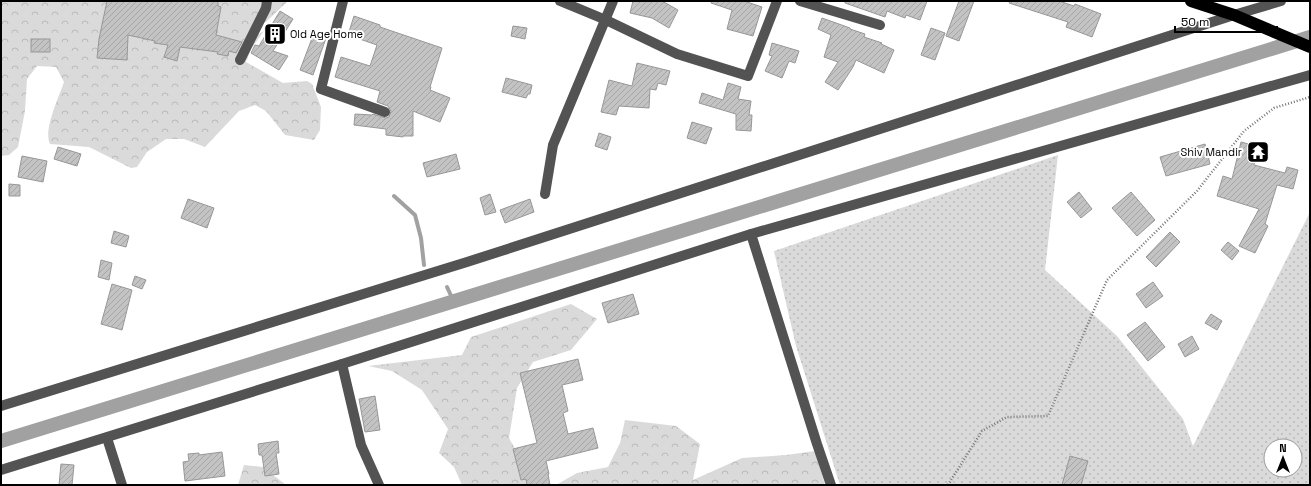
<svg xmlns="http://www.w3.org/2000/svg" width="1311" height="486" font-family="'Space Grotesk',sans-serif">
<style>
.grass{fill:url(#grass-dots);fill-rule:evenodd}
.forest{fill:url(#forest-crowns)}
.lines{fill:none;stroke-linecap:round;stroke-linejoin:round}
.stream{stroke:#a1a1a1;stroke-width:4}
.canal{stroke:#a1a1a1;stroke-width:14}
.building{fill:url(#building-hatch);stroke:#979797}
.path{stroke:#757575;stroke-width:2.5;stroke-dasharray:1 2;stroke-linecap:butt}
.minor{stroke:#535353;stroke-width:10}
.highway{stroke:#000;stroke-width:12}
.labels{text-anchor:middle;dominant-baseline:central;stroke-width:4;stroke-linejoin:round;paint-order:stroke}
.poi-label{font-size:11px;fill:#000;stroke:#fff;text-anchor:start}
</style>
<defs>
<pattern id="grass-dots" width="8" height="8" patternUnits="userSpaceOnUse"><rect width="8" height="8" fill="#dadada"/><path d="M2 2h.1M6 6h.1" fill="none" stroke="#b9b9b9" stroke-width="1.8" stroke-linecap="round"/></pattern>
<pattern id="forest-crowns" width="20" height="18" patternUnits="userSpaceOnUse"><rect width="20" height="18" fill="#dadada"/><path d="M2 6a3 3 0 1 1 6 0M12 15a3 3 0 1 1 6 0" fill="none" stroke="#b9b9b9"/></pattern>
<pattern id="building-hatch" width="6" height="6" patternUnits="userSpaceOnUse"><rect width="6" height="6" fill="#c3c3c3"/><path d="M-1 1l2-2M0 6l6-6M5 7l2-2" fill="none" stroke="#a6a6a6"/></pattern>
</defs>
<rect width="100%" height="100%" fill="#fff"/>
<!-- grass -->
<path class="grass" d="M 1058,155 L 1045,270 L 1117,336 L 1183,419 L 1193,446 L 1310,212 L 1310,485 L 840,485 L 796,346 L 774,251 ZM 1271,446 L 1295,446 L 1295,470 L 1271,470 Z"/>
<!-- forest -->
<g class="forest">
<path d="M 1,1 L 288,1 L 268,20 L 254,30 L 257,35 L 264,31 L 251,49 L 246,62 L 283,83 L 307,81 L 312,84 L 321,107 L 320,130 L 314,140 L 285,135 L 266,111 L 255,105 L 239,111 L 205,147 L 184,139 L 166,139 L 147,152 L 137,167 L 131,168 L 89,147 L 50,144 C 43,130 59,97 64,82 L 56,67 L 37,66 L 27,79 L 25,111 L 18,147 L 9,155 L 1,156 Z"/>
<polygon points="571,304 597,319 571,350 533,362 517,388 509,438 524,465 530,485 462,485 454,467 439,453 448,429 422,390 392,371 368,366 462,355 471,337"/>
<polygon points="625,420 676,426 700,444 693,480 742,458 786,455 815,451 825,485 556,485 577,473 608,467 620,443"/>
<polygon points="244,465 263,467 286,485 238,485"/>
</g>
<g class="lines">
<!-- stream -->
<g class="stream">
<polyline points="394,196 415,215 421,238 424,265"/>
<polyline points="447,287 454,302"/>
</g>
<!-- canal -->
<polyline class="canal" points="1,441 1310,37"/>
</g>
<!-- building -->
<g class="building">
<polygon points="107,1 218,1 218,6 221,7 216,35 242,42 236,53 229,51 228,56 217,54 218,52 180,47 177,61 164,57 168,45 154,43 155,41 128,35 127,60 97,58 99,39"/>
<polygon points="633,1 662,1 678,10 669,28 652,18 630,13"/>
<polygon points="712,1 744,1 762,7 753,36 727,29 732,10 711,3"/>
<polygon points="845,1 927,1 920,20 906,15 905,18 887,11 885,17 845,3"/>
<polygon points="959,1 974,1 959,41 946,36"/>
<polygon points="1010,1 1059,1 1074,6 1075,4 1101,14 1092,37 1066,27 1068,22 1009,3"/>
<polygon points="280,11 293,19 273,51 288,56 279,70 251,53 255,45 259,46"/>
<polygon points="354,16 380,25 380,27 442,48 430,87 431,87 430,90 450,98 440,122 413,111 413,136 403,136 403,137 386,135 386,129 354,125 355,114 372,115 373,114 386,118 389,117 391,111 388,106 377,102 380,91 335,77 341,57 370,66 377,45 348,35"/>
<polygon points="822,18 850,28 850,29 865,34 864,37 882,43 881,44 894,50 884,73 856,60 853,67 838,90 825,82 838,62 824,57 831,35 818,29"/>
<polygon points="513,26 527,28 525,39 511,36"/>
<polygon points="931,28 945,33 935,60 921,55"/>
<polygon points="314,33 326,38 313,75 300,70"/>
<rect x="31" y="39" width="19" height="13"/>
<polygon points="772,43 799,51 795,63 789,61 782,78 765,71 772,56 769,55"/>
<polygon points="637,63 670,71 666,85 658,83 656,90 650,89 649,108 619,106 616,115 601,112 609,80 632,86"/>
<polygon points="506,78 532,85 530,94 528,94 526,98 502,92"/>
<polygon points="728,83 741,87 738,99 751,101 749,115 752,115 751,131 736,130 736,114 699,103 702,93 723,100"/>
<polygon points="692,122 712,128 706,144 687,138"/>
<polygon points="599,133 611,137 607,150 595,146"/>
<polygon points="1241,142 1252,145 1250,157 1255,158 1254,165 1285,173 1287,167 1298,170 1293,189 1277,185 1265,224 1268,226 1255,253 1239,246 1259,209 1217,196 1223,176 1232,179"/>
<polygon points="1205,144 1210,164 1166,176 1160,157"/>
<polygon points="58,147 81,154 77,166 54,159"/>
<polygon points="456,154 460,169 427,177 423,163"/>
<polygon points="22,156 47,161 43,182 18,177"/>
<polygon points="9,184 20,185 20,196 9,196"/>
<polygon points="1079,192 1092,209 1081,218 1067,202"/>
<polygon points="1131,192 1155,220 1137,236 1112,208"/>
<polygon points="490,194 496,212 485,215 480,198"/>
<polygon points="188,199 214,208 207,228 181,218"/>
<polygon points="530,199 534,212 505,223 500,210"/>
<polygon points="114,231 129,236 126,247 111,243"/>
<polygon points="1170,232 1180,242 1156,267 1146,257"/>
<polygon points="1228,242 1239,251 1232,260 1221,250"/>
<polygon points="101,260 112,263 109,280 98,277"/>
<polygon points="135,276 146,280 142,289 132,285"/>
<polygon points="1153,282 1163,296 1146,308 1136,294"/>
<polygon points="112,284 132,290 122,330 101,324"/>
<polygon points="633,294 639,314 608,323 602,303"/>
<polygon points="1211,314 1222,321 1217,330 1205,323"/>
<polygon points="1145,322 1165,347 1148,361 1127,335"/>
<polygon points="1192,336 1199,349 1185,357 1178,344"/>
<polygon points="578,359 583,380 562,385 568,411 563,413 568,434 593,428 598,448 546,461 549,474 548,474 550,485 527,485 526,479 521,480 513,449 537,443 520,373"/>
<polygon points="375,396 380,430 365,432 359,399"/>
<polygon points="278,441 279,453 276,453 279,474 265,476 262,455 259,455 258,444"/>
<polygon points="222,452 225,476 185,481 183,462 189,461 188,454 199,453 199,455"/>
<polygon points="1070,456 1088,461 1081,485 1062,485"/>
<polygon points="61,464 74,465 72,485 59,485"/>
</g>
<g class="lines">
<!-- path -->
<polyline class="path" points="948,485 982,431 1007,417 1048,416 1107,280 1197,191 1244,131 1274,108 1310,97"/>
<!-- minor -->
<g class="minor">
<polyline points="343,1 321,89 385,112"/>
<polyline points="560,1 606,20 677,54 748,76 777,1"/>
<polyline points="800,1 880,25"/>
<polyline points="240,60 266,8 267,1"/>
<polyline points="545,194 553,145 613,1"/>
<polyline points="751,234 817,444 831,485"/>
<polyline points="342,364 361,445 379,485"/>
<polyline points="1,406 467,262 1234,15 1281,1"/>
<polyline points="107,438 122,485"/>
<polyline points="1,470 342,364 751,234 1310,75"/>
</g>
<!-- highway -->
<polyline class="highway" points="1191,1 1234,15 1310,47"/>
</g>
<!-- icons -->
<defs>
<g id="building-square" transform="scale(1.15)"><rect x="-9" y="-9" width="18" height="18" rx="4" fill="#000" stroke="#fff"/><path d="M-4-6H4V6H1V3H-1V6H-4ZM-2.5-4.3h1.7v1.8h-1.7ZM.8-4.3h1.7v1.8H.8ZM-2.5-1h1.7V.8h-1.7ZM.8-1h1.7V.8H.8Z" fill="#fff"/></g>
<g id="temple-square" transform="scale(1.15)"><rect x="-9" y="-9" width="18" height="18" rx="4" fill="#000" stroke="#fff"/><path d="M0-6L5-2H3V0L6.5 2.5H4V6H1.5V3h-3V6H-4V2.5H-6.5L-3 0V-2H-5Z" fill="#fff"/></g>
</defs>
<g fill-rule="evenodd">
<use href="#building-square" x="275" y="34"/>
<use href="#temple-square" x="1258" y="152"/>
</g>
<g class="labels">
<!-- poi labels -->
<g class="poi-label">
<text x="290" y="34">Old Age Home</text>
<text x="1242" y="152" text-anchor="end">Shiv Mandir</text>
</g>
</g>
<!-- border -->
<rect width="1311" height="486" fill="none" stroke="#000000" stroke-width="4"/>
<!-- north arrow -->
<g transform="translate(1283 458)"><circle r="19" fill="#ffffff" stroke="#999999"/>
<path d="M0-3L7 15L0 10L-7 15Z" fill="#000000"/>
<text y="-6" font-size="11" font-weight="bold" text-anchor="middle" fill="#000000">N</text>
</g>
<!-- scale -->
<path d="M1175 26v6h102v-6" fill="none" stroke="#000000" stroke-width="2"/>
<text x="1181" y="26" font-size="12" fill="#000000" stroke="#ffffff" stroke-width="3" paint-order="stroke">50 m</text>
</svg>
